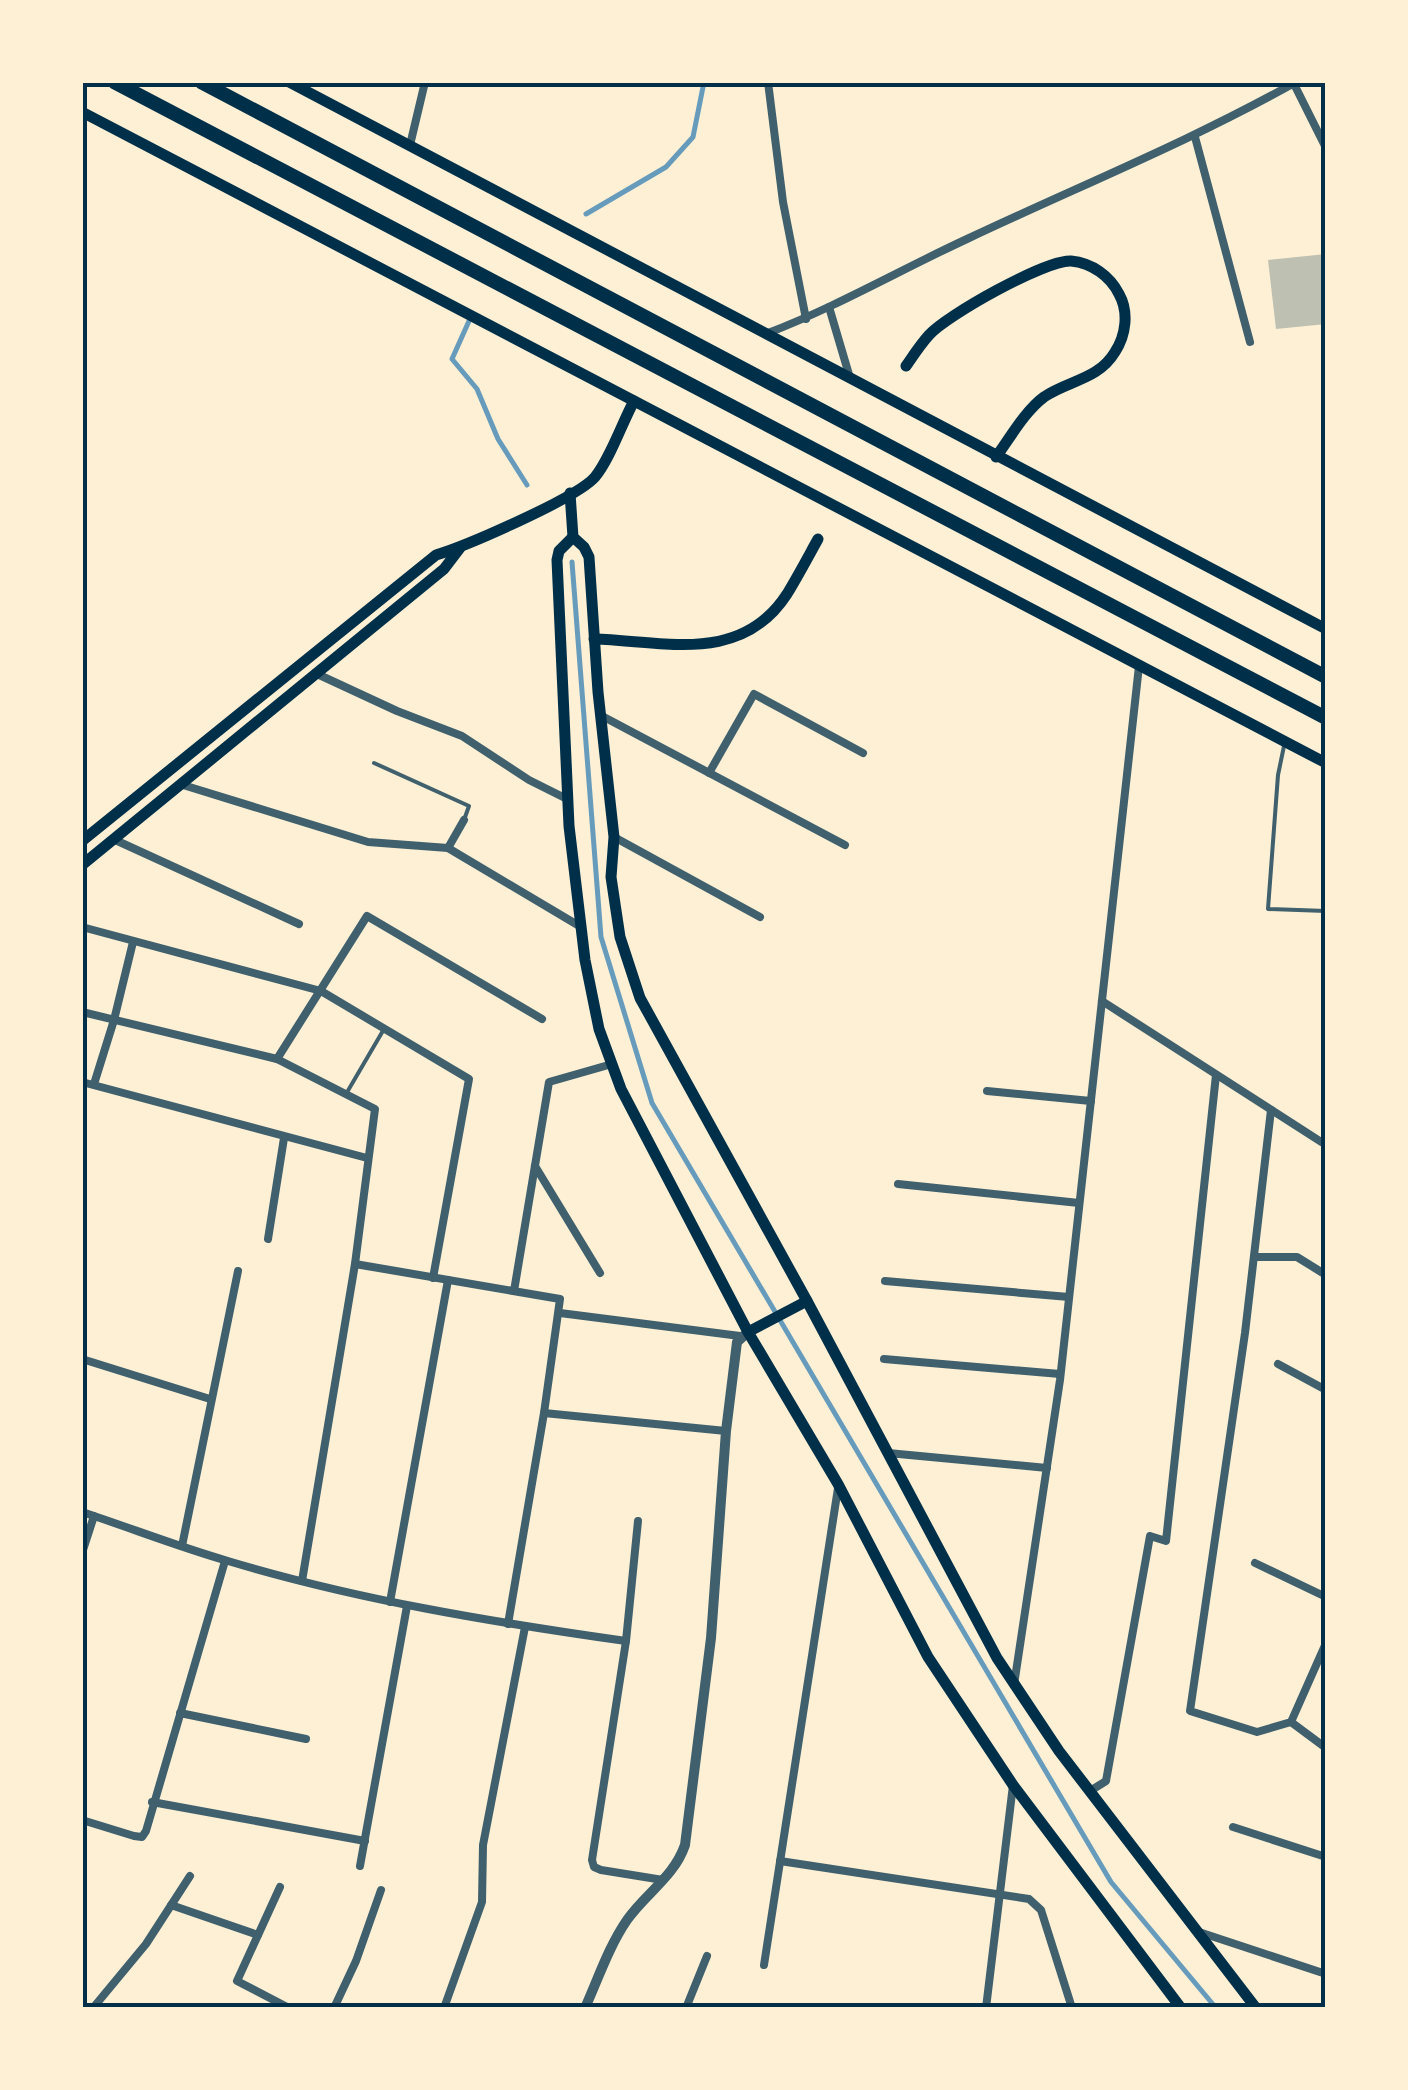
<svg xmlns="http://www.w3.org/2000/svg" width="1408" height="2090" font-family="'Zilla Slab',serif">
<style>
.lines{fill:none;stroke-linecap:round;stroke-linejoin:round}
.stream{stroke:#669bbc;stroke-width:5}
.building{fill:#bec0b2}
.service{stroke:#3f606c;stroke-width:4}
.minor{stroke:#3f606c;stroke-width:8}
.tertiary{stroke:#3f606c;stroke-width:10}
.secondary{stroke:#003049;stroke-width:11}
.motorway{stroke:#003049;stroke-width:14}
.neatline{fill:none;stroke:#003049;stroke-width:4}
</style>
<rect width="100%" height="100%" fill="#fdf0d5"/>
<g class="lines">
<!-- stream -->
<g class="stream">
<polyline points="586,214 666,167 693,137 704,82"/>
<polyline points="469,321 452,359 477,389 498,439 527,485"/>
<polyline points="572,562 601,937 652,1103 1111,1882 1216,2008"/>
</g>
</g>
<!-- building -->
<polygon class="building" points="1326,254 1326,324 1276,329 1268,260"/>
<g class="lines">
<!-- service -->
<g class="service">
<polyline points="1284,746 1278,775 1268,909 1326,911"/>
<polyline points="374,763 469,806 464,820"/>
<polyline points="346,1094 384,1029"/>
</g>
<!-- minor -->
<g class="minor">
<polyline points="768,82 783,202 806,319"/>
<polyline points="1294,84 1326,148"/>
<polyline points="1195,137 1250,342"/>
<polyline points="410,145 425,82"/>
<polyline points="829,307 850,378"/>
<path d="M 768,333 C 836,307 900,270 967,239 C 1077,187 1189,142 1296,82"/>
<polyline points="315,673 397,711 462,736 529,780 567,799"/>
<polyline points="602,716 845,845"/>
<polyline points="709,773 754,694 863,753"/>
<polyline points="183,785 368,842 448,848 464,820"/>
<polyline points="614,837 760,917"/>
<polyline points="113,839 299,924"/>
<polyline points="448,848 581,927"/>
<polyline points="82,927 321,991 469,1079 433,1278"/>
<polyline points="1102,1001 1326,1145"/>
<polyline points="82,1012 277,1059 375,1109 355,1264 302,1581"/>
<polyline points="277,1059 367,916 542,1019"/>
<polyline points="82,1082 367,1158"/>
<polyline points="94,1084 114,1020 133,942"/>
<polyline points="987,1091 1091,1101"/>
<polyline points="1271,1110 1245,1333 1190,1711 1257,1732 1291,1722 1326,1643"/>
<polyline points="535,1166 600,1273"/>
<polyline points="898,1184 1079,1203"/>
<polyline points="268,1239 284,1138"/>
<polyline points="1254,1257 1297,1257 1326,1275"/>
<polyline points="355,1264 560,1299 544,1413 508,1624"/>
<polyline points="885,1281 1069,1297"/>
<polyline points="514,1291 549,1082 612,1064"/>
<polyline points="560,1313 740,1336"/>
<polyline points="82,1359 210,1399"/>
<polyline points="884,1359 1060,1374"/>
<polyline points="1278,1364 1326,1390"/>
<polyline points="544,1413 726,1431"/>
<polyline points="888,1453 1047,1468"/>
<path d="M 82,1512 C 131,1528 179,1547 228,1561 C 358,1600 492,1622 626,1641"/>
<polyline points="638,1521 626,1641 592,1860 594,1867 601,1870 663,1880"/>
<polyline points="182,1546 238,1271"/>
<polyline points="82,1553 94,1516"/>
<polyline points="1255,1563 1326,1597"/>
<polyline points="390,1602 448,1280"/>
<polyline points="1014,1685 1060,1380 1139,666"/>
<polyline points="180,1713 306,1739"/>
<polyline points="1291,1722 1326,1748"/>
<polyline points="1090,1791 1106,1781 1150,1536 1166,1541 1216,1075"/>
<polyline points="152,1802 365,1841"/>
<polyline points="82,1820 134,1836 142,1837 146,1831 225,1561"/>
<polyline points="1233,1827 1326,1857"/>
<polyline points="780,1861 1029,1899 1041,1910 1072,2008"/>
<polyline points="360,1866 407,1606"/>
<polyline points="280,1887 237,1981 289,2008"/>
<polyline points="171,1905 258,1935"/>
<polyline points="1199,1932 1326,1974"/>
<polyline points="764,1965 838,1488"/>
<polyline points="93,2008 146,1944 190,1876"/>
<polyline points="334,2008 356,1961 381,1890"/>
<polyline points="444,2008 482,1902 483,1845 525,1627"/>
<polyline points="686,2008 707,1956"/>
<polyline points="986,2008 1013,1785"/>
</g>
<!-- tertiary -->
<path class="tertiary" d="M 585,2008 C 598,1979 609,1946 627,1920 C 646,1893 674,1877 685,1845 L 711,1638 L 726,1431 L 737,1342 L 748,1332"/>
<!-- secondary -->
<g class="secondary">
<polyline points="289,82 1326,629"/>
<polyline points="82,112 1326,763"/>
<path d="M 906,366 C 913,356 920,345 929,335 C 947,315 1045,260 1071,261 C 1092,263 1110,276 1119,294 C 1129,312 1126,335 1115,352 C 1098,380 1069,380 1044,397 C 1025,411 1010,438 996,457"/>
<polyline points="570,493 573,537 584,547 589,557 598,692 614,837 611,877 620,937 640,998 807,1301 997,1658 1059,1751 1256,2008"/>
<polyline points="573,537 559,551 557,560 569,826 585,960 599,1029 621,1089 748,1332 838,1484 928,1657 1013,1785 1181,2008"/>
<path d="M 594,639 C 665,641 741,665 787,594 C 798,576 808,557 818,539"/>
<path d="M 82,841 L 436,555 C 466,546 577,498 595,477 C 610,459 622,423 634,401"/>
<polyline points="82,865 444,569 460,548"/>
<polyline points="748,1332 807,1301"/>
</g>
<!-- motorway -->
<g class="motorway">
<polyline points="114,82 1326,718"/>
<polyline points="201,82 1326,677"/>
</g>
</g>
<!-- border -->
<rect width="1408" height="2090" fill="none" stroke="#fdf0d5" stroke-width="170"/>
<rect x="85" y="85" width="1238" height="1920" class="neatline"/>
</svg>
